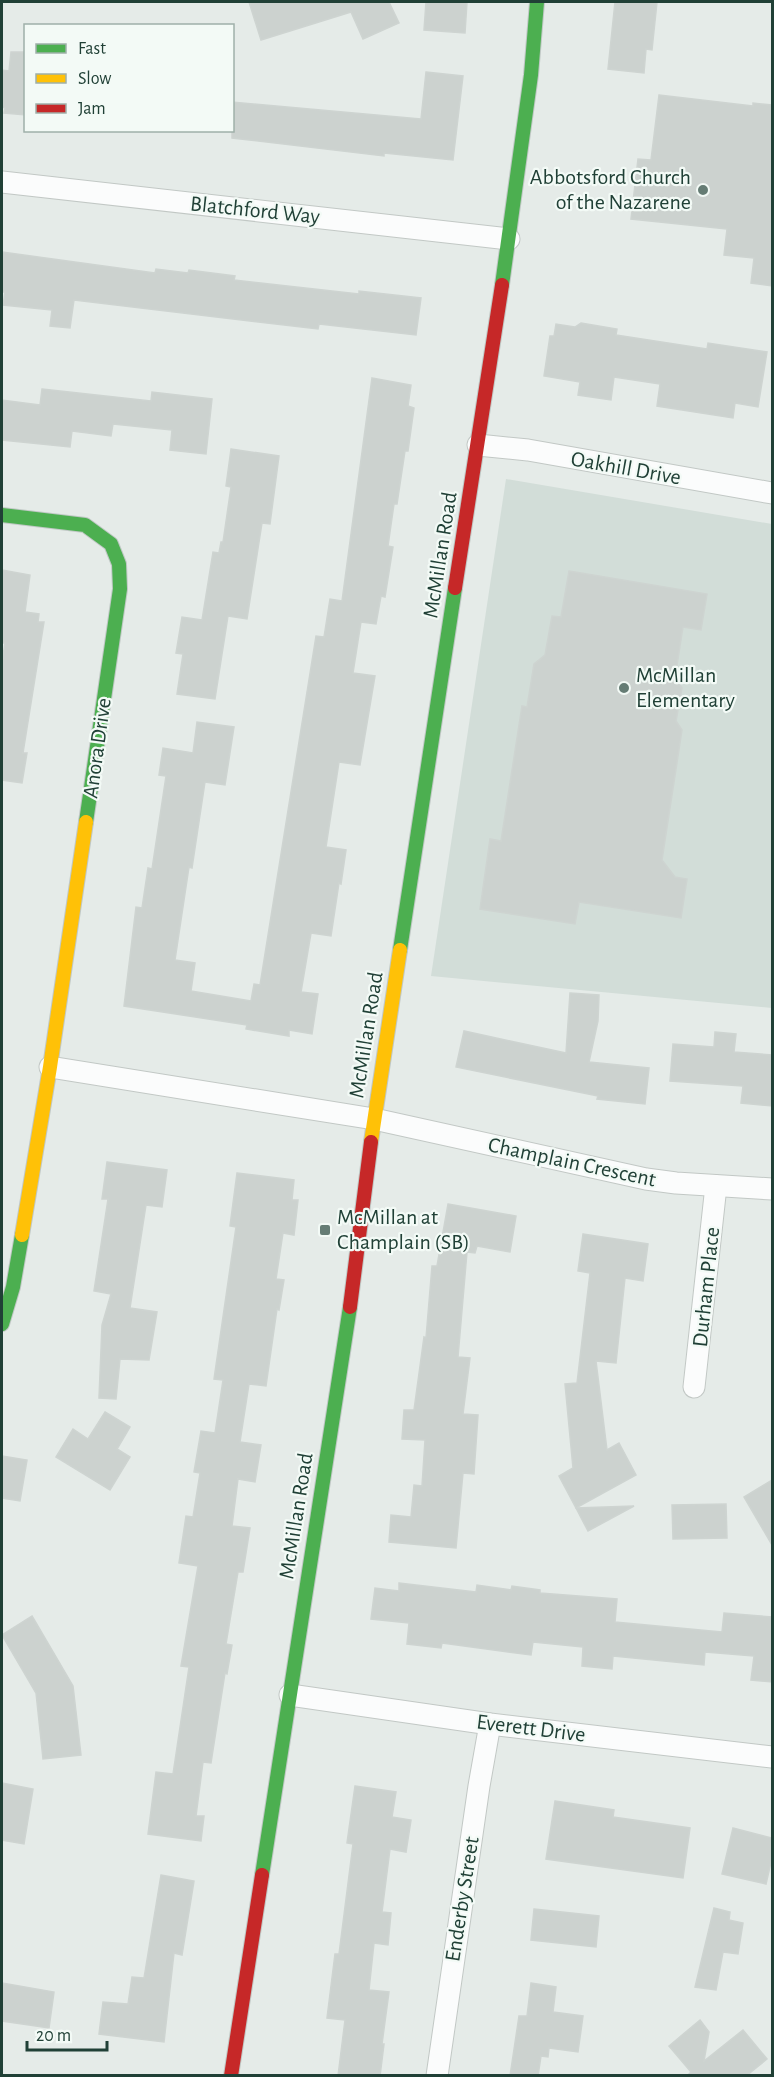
<svg xmlns="http://www.w3.org/2000/svg" width="774" height="2077" font-family="'Alegreya Sans',sans-serif">
<style>
.built{fill:#d2ddd8}
.building{fill:#ccd2cf;stroke:#ced4d1;stroke-width:1.5}
.lines{fill:none;stroke-linecap:round;stroke-linejoin:round}
.street-casing{stroke:#c2c8c5;stroke-width:23}
.fast-casing{stroke:#c0c8c5;stroke-width:16}
.slow-casing{stroke:#c0c8c5;stroke-width:16}
.jam-casing{stroke:#c0c8c5;stroke-width:16}
.street{stroke:#fbfcfc;stroke-width:21}
.fast{stroke:#4caf50;stroke-width:14}
.slow{stroke:#ffc107;stroke-width:14}
.jam{stroke:#c62828;stroke-width:14}
.poi-dot{fill:#657c74;stroke:#f3faf6;stroke-width:2}
.labels{text-anchor:middle;dominant-baseline:central;stroke-width:4.5;stroke-linejoin:round;paint-order:stroke}
.poi-label{font-size:22px;fill:#204036;stroke:#f3faf6;text-anchor:start}
.street-label{font-size:22px;fill:#204036;stroke:#f3faf6}
</style>
<rect width="100%" height="100%" fill="#e5ebe8"/>
<!-- built -->
<polygon class="built" points="506,479 772,524 772,1008 431,976"/>
<!-- building -->
<g class="building">
<polygon points="249,2 389,2 399,23 363,39 351,12 261,40"/>
<polygon points="426,2 467,2 465,33 424,30"/>
<polygon points="615,2 657,2 652,50 646,49 644,73 608,69"/>
<polygon points="11,52 26,52 26,115 4,113 5,108 2,107 2,70 9,71"/>
<polygon points="426,72 463,76 453,160 384,153 384,156 232,138 232,102 421,119"/>
<polygon points="659,95 753,106 753,103 772,105 772,286 751,283 754,258 724,255 727,229 631,219 638,159 651,160"/>
<polygon points="2,252 155,273 156,269 188,273 189,270 235,276 234,280 359,294 359,291 421,298 416,335 319,324 318,329 74,300 70,328 50,326 52,310 3,305 5,292 2,292"/>
<polygon points="581,323 617,329 616,335 707,349 708,343 767,352 758,407 735,403 733,418 657,406 660,384 614,377 611,400 578,395 580,382 544,376 550,336 554,336 556,324 575,327"/>
<polygon points="372,378 411,385 408,406 414,408 408,451 405,451 397,504 394,504 388,546 393,547 385,597 381,596 376,624 361,622 353,673 375,676 360,765 339,762 326,847 346,850 341,884 339,883 331,936 311,933 301,992 318,994 312,1034 289,1030 289,1036 246,1029 247,1025 124,1006 136,907 142,908 148,868 152,869 166,776 159,775 163,748 193,753 197,722 234,727 225,785 205,782 192,868 189,867 175,960 195,963 191,991 251,1001 254,984 260,985 316,636 324,637 330,599 342,601"/>
<polygon points="42,389 151,401 152,392 212,399 206,454 170,450 172,430 113,424 111,436 72,431 70,447 2,440 2,400 40,405"/>
<polygon points="231,449 279,456 270,524 262,523 247,619 228,616 215,699 177,694 183,654 176,653 182,617 202,620 213,552 219,553 221,542 223,542 231,487 226,486"/>
<polygon points="2,570 30,575 25,612 39,614 38,622 44,622 23,753 27,753 22,783 2,780 2,662 5,643 2,643"/>
<polygon points="569,571 707,594 701,630 683,627 675,678 682,688 676,721 682,730 662,860 675,877 687,879 681,918 579,902 575,924 480,909 490,839 501,841 522,706 527,707 534,664 545,655 552,616 561,617"/>
<polygon points="570,993 599,995 598,1021 589,1062 649,1068 645,1104 597,1099 598,1096 456,1067 464,1031 566,1053"/>
<polygon points="715,1032 736,1034 734,1052 772,1055 772,1106 741,1103 743,1086 670,1081 673,1044 714,1047"/>
<polygon points="107,1162 167,1170 162,1207 146,1205 130,1308 157,1312 149,1360 120,1359 116,1399 99,1398 102,1325 111,1294 94,1291 108,1199 102,1199"/>
<polygon points="237,1173 294,1180 292,1200 298,1200 294,1235 283,1233 276,1279 284,1280 279,1310 277,1309 266,1386 249,1384 240,1442 261,1445 255,1482 238,1479 232,1526 250,1528 243,1572 238,1572 226,1644 232,1645 227,1674 225,1673 211,1763 203,1762 196,1816 204,1816 201,1841 148,1834 156,1772 173,1774 189,1667 181,1666 198,1566 179,1563 186,1516 193,1517 200,1473 194,1472 201,1431 215,1433 223,1380 214,1379 236,1227 230,1226"/>
<polygon points="448,1204 516,1216 510,1252 477,1246 475,1253 467,1252 458,1357 470,1358 463,1414 478,1415 474,1474 463,1473 456,1548 389,1542 391,1515 411,1517 414,1485 422,1486 425,1440 402,1439 404,1410 414,1410 424,1337 426,1338 432,1266 437,1266"/>
<polygon points="583,1234 648,1244 643,1281 625,1278 616,1363 596,1361 607,1450 619,1443 636,1475 576,1508 559,1476 573,1468 565,1384 577,1383 590,1273 578,1271"/>
<polygon points="105,1412 130,1427 117,1449 130,1457 110,1490 56,1457 73,1429 88,1439"/>
<polygon points="2,1456 27,1460 20,1501 2,1498"/>
<polygon points="772,1480 772,1545 744,1497"/>
<polygon points="726,1504 727,1538 673,1539 672,1505"/>
<polygon points="634,1506 588,1531 576,1508"/>
<polygon points="399,1583 476,1592 477,1585 511,1590 512,1586 540,1590 540,1593 617,1599 615,1622 722,1632 724,1613 772,1617 772,1682 751,1680 754,1656 705,1652 704,1665 613,1656 612,1669 582,1666 583,1647 533,1642 531,1655 442,1643 441,1648 407,1644 409,1623 371,1619 375,1588 399,1591"/>
<polygon points="32,1616 73,1686 81,1755 43,1759 36,1693 2,1635"/>
<polygon points="2,1783 33,1789 24,1844 2,1840"/>
<polygon points="355,1786 396,1792 392,1817 411,1820 406,1852 390,1849 382,1912 391,1913 388,1945 374,1943 369,1990 389,1992 382,2044 384,2044 380,2076 338,2076 345,2020 327,2018 335,1954 339,1954 353,1844 347,1843"/>
<polygon points="555,1801 614,1810 613,1817 690,1828 683,1878 546,1859"/>
<polygon points="733,1828 772,1838 772,1858 766,1884 722,1874"/>
<polygon points="161,1875 194,1881 182,1955 174,1953 164,2042 99,2034 103,2002 128,2004 132,1977 144,1978"/>
<polygon points="714,1908 730,1912 729,1920 743,1923 738,1954 723,1952 716,1990 695,1987"/>
<polygon points="534,1909 599,1916 596,1947 531,1940"/>
<polygon points="2,1983 54,1992 49,2028 2,2021"/>
<polygon points="531,1983 556,1987 553,2012 583,2016 578,2052 549,2048 548,2057 541,2056 538,2076 510,2076 519,2016 527,2016"/>
<polygon points="700,2020 709,2032 704,2061 743,2030 767,2059 746,2076 687,2076 691,2072 669,2046"/>
</g>
<g class="lines">
<!-- street casing -->
<g class="street-casing">
<g id="street">
<polyline points="2,182 509,239"/>
<polyline points="478,445 528,450 772,493"/>
<polyline points="50,1067 374,1119 646,1179 676,1183 772,1189"/>
<polyline points="694,1387 716,1186"/>
<polyline points="290,1695 490,1724 772,1757"/>
<polyline points="437,2076 479,1786 490,1724"/>
</g>
</g>
<!-- fast casing -->
<g class="fast-casing">
<g id="fast">
<polyline points="502,285 531,75 537,2"/>
<polyline points="2,515 85,525 111,544 119,564 120,589 86,822"/>
<polyline points="400,950 455,588"/>
<polyline points="2,1324 13,1287 22,1235"/>
<polyline points="262,1875 350,1307"/>
</g>
</g>
<!-- slow casing -->
<g class="slow-casing">
<g id="slow">
<polyline points="371,1142 400,950"/>
<polyline points="22,1235 50,1067 86,822"/>
</g>
</g>
<!-- jam casing -->
<g class="jam-casing">
<g id="jam">
<polyline points="455,588 502,285"/>
<polyline points="350,1307 371,1142"/>
<polyline points="231,2076 262,1875"/>
</g>
</g>
<!-- street -->
<use href="#street" class="street"/>
<!-- fast -->
<use href="#fast" class="fast"/>
<!-- slow -->
<use href="#slow" class="slow"/>
<!-- jam -->
<use href="#jam" class="jam"/>
</g>
<!-- markers -->
<g class="poi-dot">
<circle cx="703" cy="190" r="6"/>
<circle cx="624" cy="688" r="6"/>
<rect x="319" y="1224" width="12" height="12" rx="3"/>
</g>
<g class="labels">
<!-- poi labels -->
<g class="poi-label">
<text x="691" y="177" text-anchor="end">Abbotsford Church<tspan x="691" dy="25">of the Nazarene</tspan></text>
<text x="636" y="675">McMillan<tspan x="636" dy="25">Elementary</tspan></text>
<text x="337" y="1217">McMillan at<tspan x="337" dy="25">Champlain (SB)</tspan></text>
</g>
<!-- street labels -->
<g class="street-label">
<text transform="translate(255 210) rotate(6)">Blatchford Way</text>
<text transform="translate(626 468) rotate(10)">Oakhill Drive</text>
<text transform="translate(440 555) rotate(-81)">McMillan Road</text>
<text transform="translate(97 748) rotate(-82)">Anora Drive</text>
<text transform="translate(366 1035) rotate(-81)">McMillan Road</text>
<text transform="translate(572 1162) rotate(12)">Champlain Crescent</text>
<text transform="translate(706 1287) rotate(-84)">Durham Place</text>
<text transform="translate(296 1516) rotate(-81)">McMillan Road</text>
<text transform="translate(531 1728) rotate(7)">Everett Drive</text>
<text transform="translate(462 1899) rotate(-81)">Enderby Street</text>
</g>
</g>
<!-- border -->
<rect width="774" height="2077" fill="none" stroke="#204036" stroke-width="6"/>
<!-- legend -->
<rect x="24" y="24" width="210" height="108" fill="#f3faf6" stroke="#9fb0a9" stroke-width="1.5"/>
<rect x="36" y="44" width="30" height="9" fill="#4caf50" stroke="#9fb0a9" stroke-width="1.5"/>
<text x="78" y="54" font-size="18" fill="#204036">Fast</text>
<rect x="36" y="74" width="30" height="9" fill="#ffc107" stroke="#9fb0a9" stroke-width="1.5"/>
<text x="78" y="84" font-size="18" fill="#204036">Slow</text>
<rect x="36" y="104" width="30" height="9" fill="#c62828" stroke="#9fb0a9" stroke-width="1.5"/>
<text x="78" y="114" font-size="18" fill="#204036">Jam</text>
<!-- scale -->
<path d="M27 2041v9h80v-9" fill="none" stroke="#204036" stroke-width="3"/>
<text x="36" y="2041" font-size="18" fill="#204036" stroke="#f3faf6" stroke-width="4.5" paint-order="stroke">20 m</text>
</svg>
